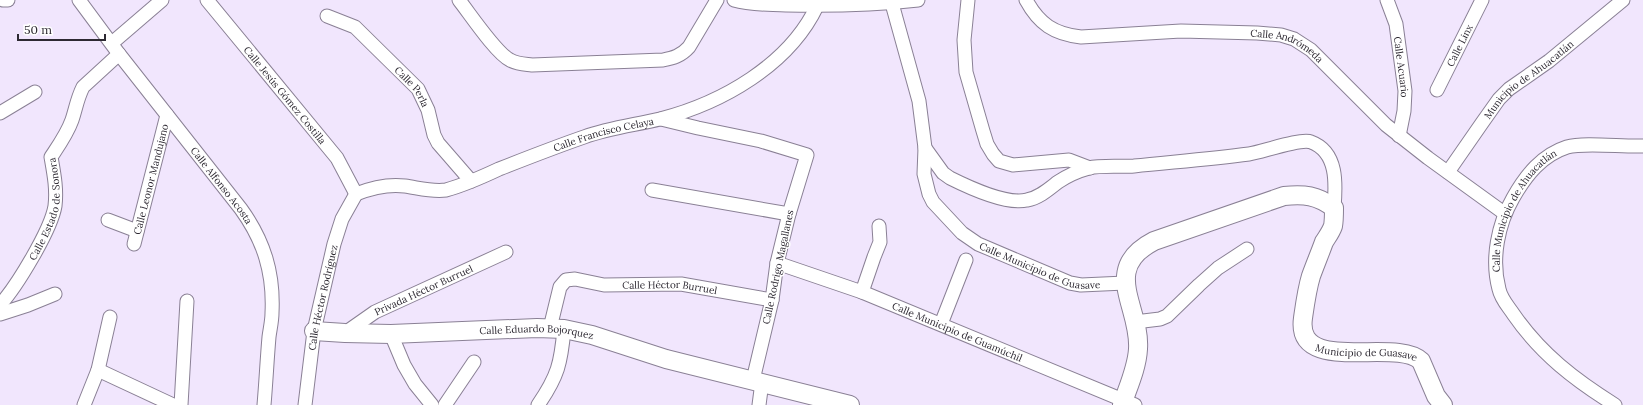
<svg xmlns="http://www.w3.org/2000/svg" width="1643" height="405" font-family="Lora,serif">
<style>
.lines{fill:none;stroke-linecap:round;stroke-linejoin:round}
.street-casing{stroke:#8a8095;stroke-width:15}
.secondary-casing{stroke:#8a8095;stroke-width:20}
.street{stroke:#fff;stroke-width:13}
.secondary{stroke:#fff;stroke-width:18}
.labels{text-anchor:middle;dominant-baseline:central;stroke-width:3;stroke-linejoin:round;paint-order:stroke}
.street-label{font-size:10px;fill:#2d2932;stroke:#fff}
</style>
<rect width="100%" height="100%" fill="#f1e6fd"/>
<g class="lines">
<!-- street casing -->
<g class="street-casing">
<g id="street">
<polyline points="3,0 8,0"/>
<path id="s1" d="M 79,0 L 119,54 L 241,209 C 264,241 274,273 272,313 C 272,321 270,329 269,337 C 267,360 266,382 264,405"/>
<path id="s2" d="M 207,0 L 337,158 L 356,194"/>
<path d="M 459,0 C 470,14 496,53 510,60 C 517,64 524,64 532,65 L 663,60 C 673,58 681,56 689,47 L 717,0"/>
<path d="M 734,0 C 751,5 769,4 786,5 C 830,6 874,5 918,0"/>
<path id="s3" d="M 891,0 L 919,101 L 925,148 L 924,174 L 929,194 L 933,202 L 962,233 L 978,244 L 1070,283 L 1081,285 L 1125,283"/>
<polyline points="968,0 964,40 966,72 983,131 987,144 993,154 999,161 1013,165 1069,160 1090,168"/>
<path id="s4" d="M 1026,0 C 1039,24 1054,34 1081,37 L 1181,31 L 1257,33 L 1281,35 L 1294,39 L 1311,50 L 1386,125 L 1428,158 L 1504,213"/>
<path id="s5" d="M 1387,0 L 1396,24 L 1405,91 L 1404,111 L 1399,136"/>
<path id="s6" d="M 327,16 L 355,27 L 418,89 L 428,110 L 434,135 L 438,143 L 471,181"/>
<polyline points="112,43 162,0"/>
<path id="s7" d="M 1437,90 L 1482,0"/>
<polyline points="0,113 35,92"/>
<polyline points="661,119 698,128 761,141 807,155 789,214 777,263 772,300 753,380"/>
<path d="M 925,148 L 943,173 L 950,178 C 968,187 1007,205 1027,200 C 1039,198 1049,189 1058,182 C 1067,176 1078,171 1089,168 C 1100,165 1121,167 1134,166 C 1172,162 1211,159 1249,154 C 1262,152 1301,138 1311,142 C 1338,152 1336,184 1334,208"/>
<path id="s8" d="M 1448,172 L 1482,123 L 1499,99 L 1509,89 L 1549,61 L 1623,0"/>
<polyline points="652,190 789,214"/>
<path id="s9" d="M 356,194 C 371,188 389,184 405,186 C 419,188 432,192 446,190 C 464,185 482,177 499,169 C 527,158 555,147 584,137 C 609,128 635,125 660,119 C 722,103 789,65 817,6"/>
<polyline points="108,220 137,231"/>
<path id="s10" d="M 134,244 L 167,115"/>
<path id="s11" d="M 777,263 L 862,292 L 1135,405"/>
<polyline points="862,292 874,257 880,242 879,226"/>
<path id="s12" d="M 0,305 C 17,286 51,230 55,206 C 57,189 54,174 51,157 C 59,145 67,134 72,120 C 76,108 77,99 83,87 L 119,54"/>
<polyline points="0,314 28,305 55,294"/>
<polyline points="1135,322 1160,319 1167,316 1199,285 1218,268 1247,249"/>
<polyline points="941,324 966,260"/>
<path id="s13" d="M 550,328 L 560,287 L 566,280 L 575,279 L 604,285 L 681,284 L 772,300"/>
<path id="s14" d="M 345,333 L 375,312 L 506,252"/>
<polyline points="391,334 404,365 415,384 432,405"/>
<polyline points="98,370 173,405"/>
<polyline points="84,405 98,370 110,317"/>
<polyline points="181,405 187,301"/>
<path id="s15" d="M 305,405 L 314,331 L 334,244 L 342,219 L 356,194"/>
<polyline points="445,405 474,362"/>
<path d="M 538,405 C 558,376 561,363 564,329"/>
<polyline points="759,405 762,382"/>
<path id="s16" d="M 1615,405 C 1575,380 1541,354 1514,315 C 1508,306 1501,299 1499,289 C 1491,259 1498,224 1513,198 C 1526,175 1542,155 1567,147 C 1584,142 1623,147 1643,146"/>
</g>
</g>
<!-- secondary casing -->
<g class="secondary-casing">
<g id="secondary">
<path id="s17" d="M 314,331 L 345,333 L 391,334 L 537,328 L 564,329 L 592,335 L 666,359 L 850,405"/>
<path id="s18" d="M 1122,405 C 1128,387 1137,368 1138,349 C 1141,307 1100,269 1154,241 L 1284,196 C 1304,194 1317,195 1334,208 C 1334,213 1334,221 1333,226 C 1331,232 1327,237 1324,242 C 1320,253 1315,265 1311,276 C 1307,289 1305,304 1303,318 C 1295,376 1396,337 1421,361 L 1436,396 L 1443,405"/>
</g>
</g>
<!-- street -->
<use href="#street" class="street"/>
<!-- secondary -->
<use href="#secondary" class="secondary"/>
</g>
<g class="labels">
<!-- street labels -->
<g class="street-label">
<text stroke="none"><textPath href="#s7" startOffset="50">Calle Linx</textPath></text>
<text stroke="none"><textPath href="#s4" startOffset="279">Calle Andrómeda</textPath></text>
<text stroke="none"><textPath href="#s5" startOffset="69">Calle Acuario</textPath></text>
<text stroke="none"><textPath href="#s8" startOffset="124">Municipio de Ahuacatlán</textPath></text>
<text stroke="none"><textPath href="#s6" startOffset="113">Calle Perla</textPath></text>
<text stroke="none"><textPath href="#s2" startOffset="123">Calle Jesús Gómez Costilla</textPath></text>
<text stroke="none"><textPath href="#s9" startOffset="259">Calle Francisco Celaya</textPath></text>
<text stroke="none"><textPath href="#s10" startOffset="67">Calle Leonor Mandujano</textPath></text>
<text stroke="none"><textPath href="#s1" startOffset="234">Calle Alfonso Acosta</textPath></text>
<text stroke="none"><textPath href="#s12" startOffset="109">Calle Estado de Sonora</textPath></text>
<text stroke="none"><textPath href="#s16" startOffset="254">Calle Municipio de Ahuacatlán</textPath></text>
<text stroke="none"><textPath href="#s3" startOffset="336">Calle Municipio de Guasave</textPath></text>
<text transform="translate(778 267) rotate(-78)">Calle Rodrigo Magallanes</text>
<text stroke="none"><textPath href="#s13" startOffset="156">Calle Héctor Burruel</textPath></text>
<text stroke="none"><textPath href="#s14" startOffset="90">Privada Héctor Burruel</textPath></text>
<text stroke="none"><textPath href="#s15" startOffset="109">Calle Héctor Rodríguez</textPath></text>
<text stroke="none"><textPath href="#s11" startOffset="193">Calle Municipio de Guamúchil</textPath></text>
<text stroke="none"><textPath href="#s17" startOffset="223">Calle Eduardo Bojorquez</textPath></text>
<text stroke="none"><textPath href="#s18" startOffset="571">Municipio de Guasave</textPath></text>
</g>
</g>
<!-- scale -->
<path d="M18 34v6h87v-6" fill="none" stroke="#2d2932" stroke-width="2"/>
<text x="24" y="34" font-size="12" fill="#2d2932" stroke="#ffffff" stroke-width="3" paint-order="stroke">50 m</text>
</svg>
